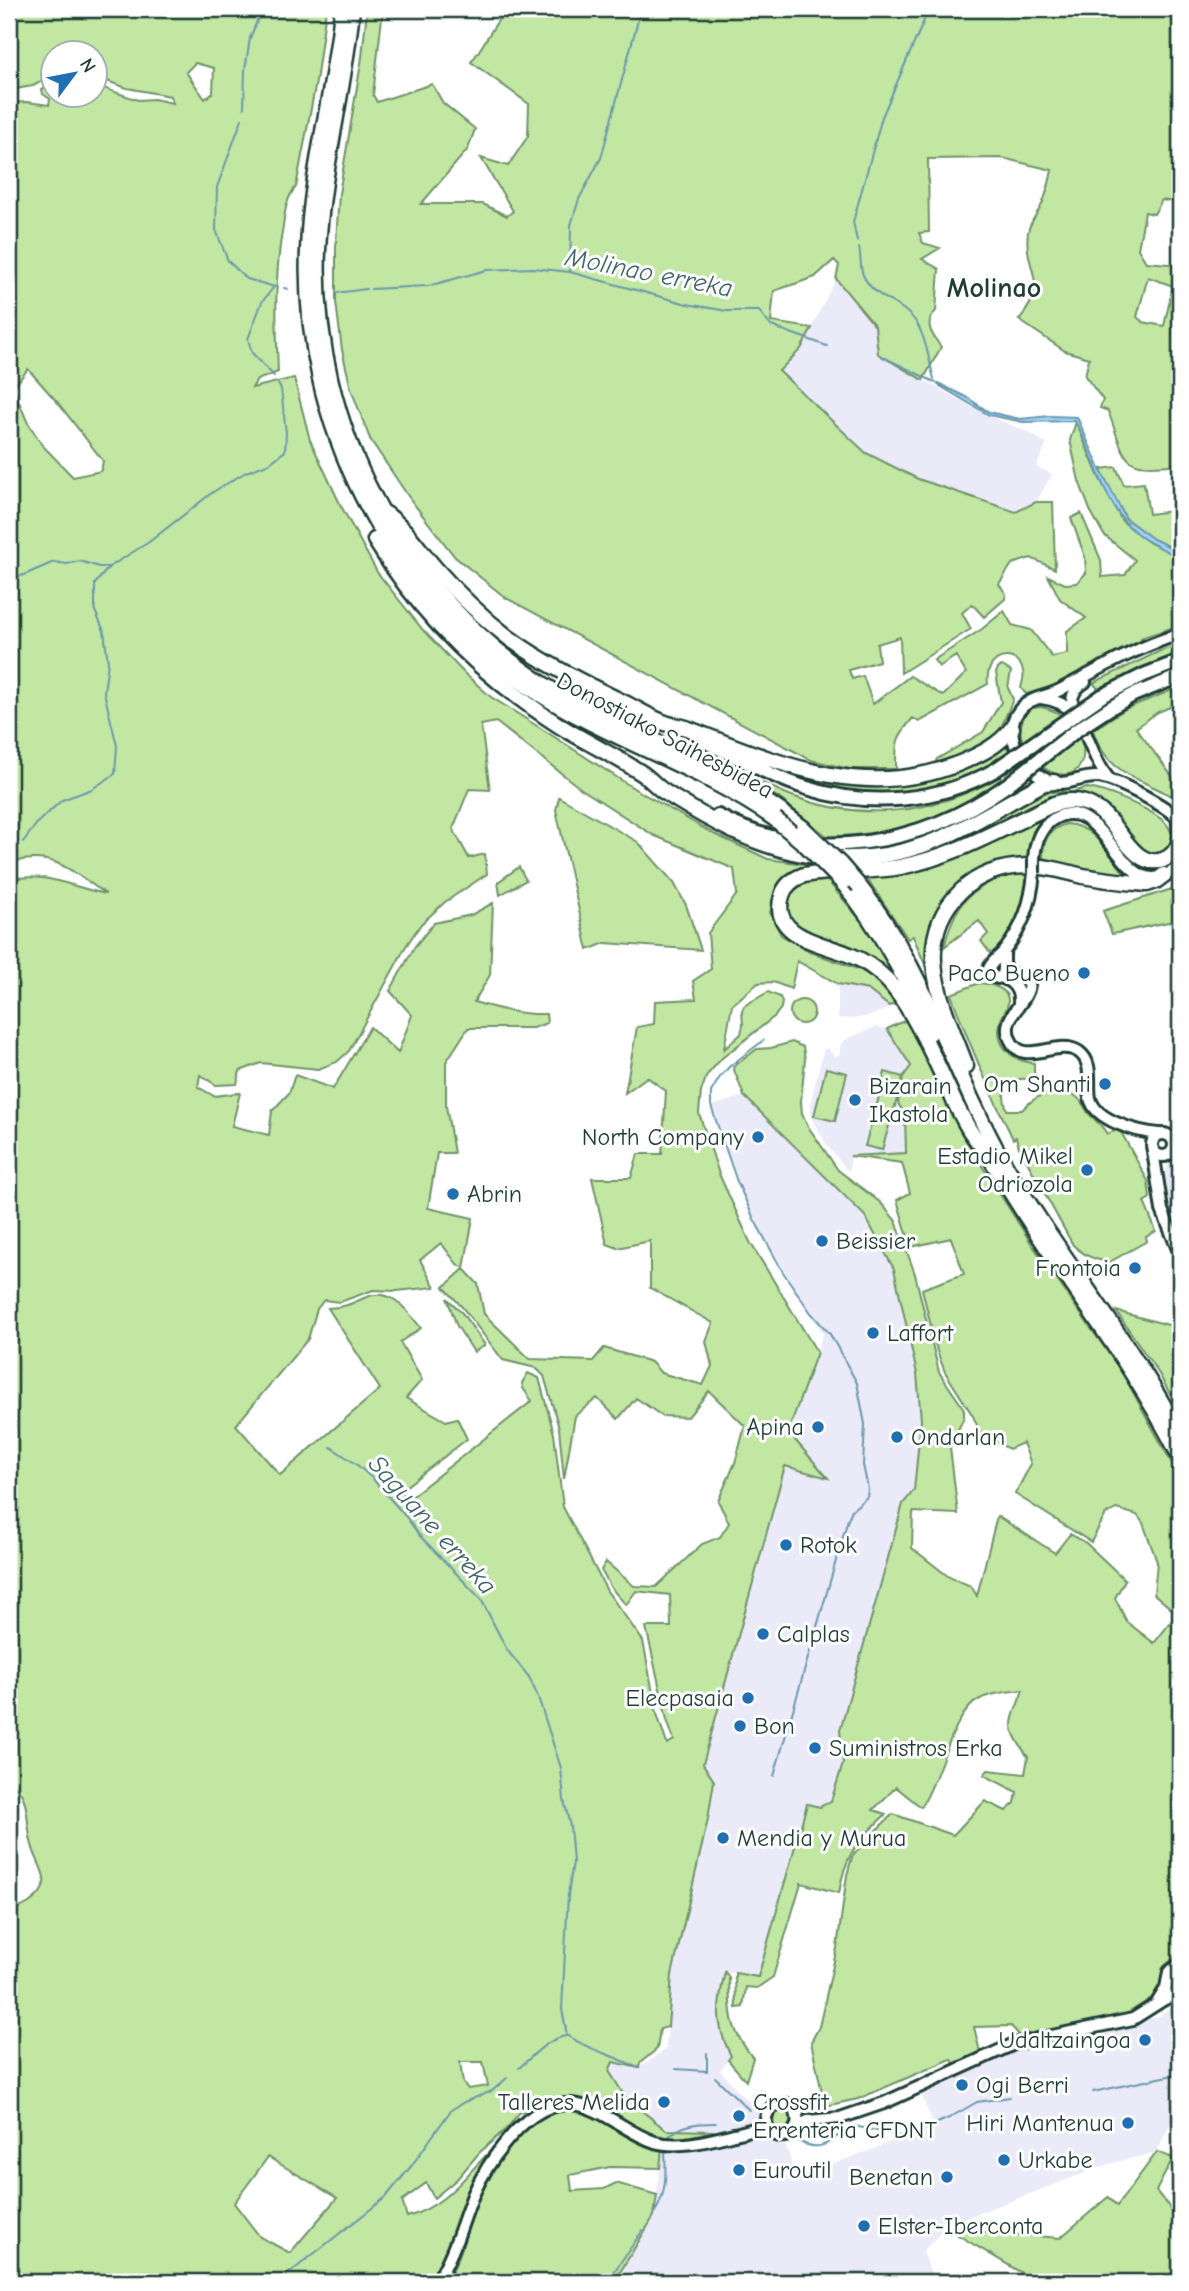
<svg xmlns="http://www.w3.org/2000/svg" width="1189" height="2291" font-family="'Comic Neue',sans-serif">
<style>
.built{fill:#eaeaf9}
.green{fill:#c1e7a2;stroke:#70926b;stroke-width:2;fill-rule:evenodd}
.water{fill:#9dd4fc;stroke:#6b98ac;stroke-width:2}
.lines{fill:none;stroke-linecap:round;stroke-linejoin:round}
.stream{stroke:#6b98ac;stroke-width:2}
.secondary-casing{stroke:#1f3d34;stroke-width:16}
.primary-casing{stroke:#1f3d34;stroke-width:18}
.highway-casing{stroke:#1f3d34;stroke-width:19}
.secondary{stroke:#fff;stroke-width:10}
.primary{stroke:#fff;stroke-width:12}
.highway{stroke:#fff;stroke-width:14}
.secondary-bridge-casing{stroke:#1f3d34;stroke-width:16;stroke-linecap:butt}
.primary-bridge-casing{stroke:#1f3d34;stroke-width:18;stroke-linecap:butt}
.highway-bridge-casing{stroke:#1f3d34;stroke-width:19;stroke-linecap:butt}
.secondary-bridge{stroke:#fff;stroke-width:10}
.primary-bridge{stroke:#fff;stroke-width:12}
.highway-bridge{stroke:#fff;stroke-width:14}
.poi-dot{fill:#1f6fb2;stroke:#fff;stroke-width:2.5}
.labels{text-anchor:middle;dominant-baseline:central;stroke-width:6;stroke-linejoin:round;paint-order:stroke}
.street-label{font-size:24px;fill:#1f3d34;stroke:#fff}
.poi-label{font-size:24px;fill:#1f3d34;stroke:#fff;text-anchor:start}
.water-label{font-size:26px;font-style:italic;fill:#3e6366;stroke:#fff}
.quarter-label{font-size:28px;font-weight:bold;fill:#1f3d34;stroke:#fff}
</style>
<rect width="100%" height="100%" fill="#fff"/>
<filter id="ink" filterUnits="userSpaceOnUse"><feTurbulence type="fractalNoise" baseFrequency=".0143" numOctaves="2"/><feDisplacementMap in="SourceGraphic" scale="14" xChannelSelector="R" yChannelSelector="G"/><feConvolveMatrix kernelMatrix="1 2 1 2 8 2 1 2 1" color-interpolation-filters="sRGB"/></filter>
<g filter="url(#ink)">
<!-- built -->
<g class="built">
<polygon points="836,279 875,326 878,354 984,414 1028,432 1047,444 1036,467 1052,474 1036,502 1016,512 918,479 866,453 779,371 801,349"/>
<polygon points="838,984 868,990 889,1006 887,1009 870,1016 851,1019 838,1018"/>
<polygon points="875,1027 887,1029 912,1066 905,1115 907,1153 851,1156 849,1172 828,1147 810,1116 812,1096 824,1049 828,1049 835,1057 840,1054 840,1045 845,1040"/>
<polygon points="744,1096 865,1216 894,1269 917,1374 921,1420 914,1490 903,1504 840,1730 843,1764 831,1801 820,1807 807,1804 758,1977 725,1972 719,1997 722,2038 732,2056 720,2070 742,2095 761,2110 760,2118 750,2126 714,2131 666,2130 626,2098 609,2071 613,2062 639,2068 666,2049 672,1975 708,1819 714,1781 703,1764 785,1465 826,1477 788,1433 823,1334 763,1235 735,1174 712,1106"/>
<polygon points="1175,1158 1180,1158 1180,1242 1167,1205 1164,1177 1168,1163"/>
<polygon points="1180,2000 1180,2103 1157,2152 1109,2164 949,2224 923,2251 934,2282 614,2282 654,2216 662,2148 763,2133 786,2147 796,2176 817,2170 879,2147 933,2122 919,2091 1009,2052 1056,2039 1158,2017"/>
</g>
<!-- green -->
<g class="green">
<path d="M 9,9 L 326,9 L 316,82 L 296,187 C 286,198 285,212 283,226 C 274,275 276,323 278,372 L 257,380 L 252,388 L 294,378 L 310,440 L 341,506 L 377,572 L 423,630 L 464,673 L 491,697 L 553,736 L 635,789 L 714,834 L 768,859 L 811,865 C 779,875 778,882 770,913 L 781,935 L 811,952 L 860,970 L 880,982 L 896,1003 L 889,1006 L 868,990 L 838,984 L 797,961 L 791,989 L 773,982 L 758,983 L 732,1005 L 724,1049 L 741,1034 L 743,1025 L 742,1011 L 744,1006 L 768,992 L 780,997 L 782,1002 L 781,1008 L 775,1016 L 722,1058 L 707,1075 L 701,1092 L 699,1113 L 719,1174 L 750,1242 L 817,1352 L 788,1432 L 828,1478 L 785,1466 L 703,1764 L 714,1781 L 708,1819 L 672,1975 L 668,2027 L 660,2029 L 657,2049 L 640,2063 L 639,2068 L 613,2062 L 609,2071 L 626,2098 L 666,2130 L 714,2131 L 676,2139 L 663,2139 L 635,2129 L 594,2104 L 577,2099 L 556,2100 L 519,2113 L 507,2128 L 479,2153 L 457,2179 L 434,2198 L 426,2183 L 402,2201 L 407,2217 C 453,2204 470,2165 506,2137 L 433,2282 L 9,2282 L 9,1908 C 17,1910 22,1907 29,1903 C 58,1883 38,1869 32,1845 C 27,1830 29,1811 23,1797 C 20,1790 13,1785 9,1780 L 9,879 C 49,872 69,887 106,894 C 71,871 55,851 12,862 L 9,872 L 9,103 L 27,102 L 49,105 L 50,99 L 43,94 L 42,89 L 52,84 L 52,94 L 94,94 L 95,85 L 138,100 L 154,99 L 173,103 L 170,96 L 127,88 L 95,77 L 94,52 L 52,52 L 52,76 L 33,86 L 9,90 ZM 195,63 L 214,68 L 213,92 L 205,99 L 186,72 ZM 28,369 L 58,403 L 103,461 L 101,471 L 73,477 L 42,445 L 27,421 L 13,388 ZM 496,722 L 580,788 L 653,835 L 734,869 L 737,894 L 708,933 L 711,969 L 693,981 L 696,999 L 655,1001 L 654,1024 L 637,1027 L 625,1093 L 647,1077 L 666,1091 L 662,1154 L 638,1154 L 631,1178 L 592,1178 L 607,1244 L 618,1248 L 650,1241 L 650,1288 L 713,1323 L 706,1341 L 712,1366 L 703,1385 L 661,1373 L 651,1362 L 604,1348 L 593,1361 L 530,1359 L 484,1314 L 478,1284 L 464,1269 L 444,1287 L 462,1307 L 503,1360 L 536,1368 L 544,1376 L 559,1428 L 564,1479 L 575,1416 L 597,1398 L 618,1419 L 636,1398 L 662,1416 L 688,1417 L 709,1391 L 745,1426 L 735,1463 L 718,1501 L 729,1523 L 720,1537 L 702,1544 L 656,1587 L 634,1586 L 606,1562 L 601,1570 L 611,1588 L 626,1605 L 636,1591 L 670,1595 L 671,1627 L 646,1627 L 667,1720 L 674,1740 L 667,1744 L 657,1714 L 643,1641 L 607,1591 L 563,1507 L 554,1434 L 539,1378 L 528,1373 L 522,1383 L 523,1388 L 532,1401 L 407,1500 L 400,1491 L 467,1439 L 457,1418 L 446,1421 L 406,1398 L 422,1380 L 400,1342 L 421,1328 C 406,1309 391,1286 364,1298 C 351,1304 342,1308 328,1308 L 380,1389 L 280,1475 L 236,1425 L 308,1339 L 317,1309 L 324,1300 L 340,1302 L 373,1290 L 397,1291 L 435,1287 L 420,1260 L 441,1243 L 457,1264 L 464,1268 L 473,1218 L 428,1208 L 437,1153 L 454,1153 L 446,1106 L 446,1062 L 468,1028 L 533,1028 L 547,1023 L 546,1014 C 521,1015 498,1009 474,1002 L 490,975 L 493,903 L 471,915 L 434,923 L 415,946 L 390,991 L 412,1015 L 398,1053 L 370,1027 L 333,1089 L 295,1075 L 289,1093 L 272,1111 L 269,1135 L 232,1126 L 240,1093 L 214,1096 L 198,1087 L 200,1075 L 216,1085 L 237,1084 L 240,1071 L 261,1063 L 318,1069 L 337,1062 L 349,1051 L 406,946 L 421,924 L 445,902 L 487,874 L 485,854 L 469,858 L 453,829 L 469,789 L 490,790 L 481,725 ZM 460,2062 L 483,2062 L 488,2086 L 468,2089 L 463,2083 ZM 268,2157 L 337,2198 L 290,2253 L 260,2237 L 234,2203 Z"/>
<path d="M 367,9 L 383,9 L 373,95 L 377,102 L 432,84 L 443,103 L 475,129 L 468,149 L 421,204 L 483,204 L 507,216 L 513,211 L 481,158 L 508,166 L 528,136 L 529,104 L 471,62 C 485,45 493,24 507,9 L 1180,9 L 1180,203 L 1162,200 L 1154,214 L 1145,212 L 1138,249 L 1146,262 L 1180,265 L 1180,464 C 1120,470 1128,464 1108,411 L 1100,408 L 1103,400 L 1085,376 L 1089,358 L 1065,351 L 1019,320 C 1052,280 1023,272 1028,232 C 1030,221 1039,212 1043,202 C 1047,192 1050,181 1052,170 L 1002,158 L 928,159 L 929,232 L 919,233 L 923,243 L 940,248 L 922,259 L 939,269 L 936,311 C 923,323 932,335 941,347 L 923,380 L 878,354 L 875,326 L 836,279 L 839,265 L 834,260 L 815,277 L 774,291 L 771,322 L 812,328 L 801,349 L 779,371 L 866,453 L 918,479 L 1016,512 L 1036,502 L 1053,502 L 1055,569 L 1031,558 L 1012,564 L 999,584 L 1006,594 L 1005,599 L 984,617 L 972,604 L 962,613 L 971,629 L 901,673 L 900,637 L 877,644 L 879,661 L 849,670 L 852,679 L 863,676 L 873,704 L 910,676 L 943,696 L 966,673 L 956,656 L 939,667 L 934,660 L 982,629 L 1004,611 L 1012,625 L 1031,630 L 1052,657 L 1067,654 L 1067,631 L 1086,618 L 1060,599 L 1048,576 L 1065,584 L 1077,583 L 1086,573 L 1085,557 L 1071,518 L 1081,513 L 1101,560 L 1102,577 L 1125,575 L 1135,560 L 1104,535 L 1090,510 L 1079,481 L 1070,440 L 1076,422 L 1098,475 L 1122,521 L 1150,543 L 1180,556 L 1180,625 L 1141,638 L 1142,643 L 1057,685 L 1026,694 L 1021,688 C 1022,683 1025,676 1023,671 C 1017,648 984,654 988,684 L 919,722 L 913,718 C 895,739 896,742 896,769 L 850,769 L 811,760 L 506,598 L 455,557 L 410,499 L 370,439 L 351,389 L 342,350 L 336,302 L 336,243 L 339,194 L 362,57 ZM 1148,277 L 1173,286 L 1164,326 L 1143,322 L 1137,317 Z"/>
<polygon points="1116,467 1124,485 1144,483 1149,514 1180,510 1180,552 1153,539 1126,519 1100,469"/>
<polygon points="1180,645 1180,654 1144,667 1100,691 1093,683 1160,651"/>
<polygon points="1002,666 1011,671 1008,688 1013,699 998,735 966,754 934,765 937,759 983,732 1001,702 996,673 998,668"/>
<path d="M 1180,687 L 1180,703 L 1158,712 L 1136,728 L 1180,787 L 1180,801 C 1142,777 1108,778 1093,730 L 1125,709 Z"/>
<path d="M 1041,707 C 1059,711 1070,719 1078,735 C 1083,742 1085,753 1082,761 C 1066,802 993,740 1032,708 Z"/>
<path d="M 1007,746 L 1009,753 C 934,803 849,805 770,765 L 810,778 L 836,782 L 912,782 L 950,774 Z"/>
<path d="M 733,770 C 753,778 772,788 792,796 C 866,823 933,813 1000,777 L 1003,781 C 942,821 900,833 828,837 L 779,798 Z"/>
<path d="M 1087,788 C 1105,790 1158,811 1168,826 C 1169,827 1172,835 1173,836 C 1171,844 1169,851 1161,853 C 1138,861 1125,827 1113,814 C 1106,807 1099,803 1090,799 L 891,864 L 939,848 L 1047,792 L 1072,792 Z"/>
<polygon points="559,797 638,842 674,883 686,905 701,950 605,943 588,950 556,810"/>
<polygon points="1043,820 1033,831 1028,860 948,899 931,979 913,936 908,939 866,877"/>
<path d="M 1066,824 C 1097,826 1108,855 1127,876 L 1111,875 L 1043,862 C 1042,845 1047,829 1066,824 Z"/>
<polygon points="519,867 526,880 500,895 498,882"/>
<path d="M 1011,873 L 1026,874 C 1029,908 1011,931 993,957 L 981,941 L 988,934 L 979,921 L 944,947 C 955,902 969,889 1011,873 Z"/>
<path d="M 813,880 L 827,880 L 873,935 L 907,998 C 879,979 851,959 821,940 C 811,934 797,931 790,919 C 779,900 796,885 813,880 Z"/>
<polygon points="1180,884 1180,916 1173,921 1112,934 1103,911 1175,888"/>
<path d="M 979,983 C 992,984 1013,989 1007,1007 C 1005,1013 1001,1017 1000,1023 C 995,1046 1012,1061 1034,1063 L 1034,1079 C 1009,1077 998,1083 1007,1110 L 1022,1110 C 1034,1096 1063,1081 1080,1100 C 1083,1104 1086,1110 1089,1114 C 1096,1121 1102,1125 1107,1134 L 1117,1130 L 1121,1132 L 1148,1181 L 1150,1198 L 1144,1202 L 1156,1231 L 1146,1237 L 1147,1241 L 1106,1264 L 1104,1261 C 1091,1259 1083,1254 1073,1245 L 1019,1147 L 1016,1137 L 1013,1139 C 990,1092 969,1044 951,994 Z"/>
<circle cx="802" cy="1012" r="12"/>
<path d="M 906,1020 L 961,1133 L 1033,1246 L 1123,1374 L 1180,1478 L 1180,1956 C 1151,1969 1168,1975 1156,1995 L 1122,2017 L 1035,2035 L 1019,2035 L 1011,2026 L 974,2027 L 980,2052 L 956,2066 L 951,2059 L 858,2099 L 825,2106 L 811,2042 L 819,2027 L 837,1948 L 847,1875 L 852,1857 L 866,1840 L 893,1814 L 953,1835 L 985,1801 L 1006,1811 L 1015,1803 L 1017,1792 L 984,1775 L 988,1770 L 1025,1774 L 1028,1757 C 1005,1725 1010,1726 1023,1690 C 1011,1691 992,1693 980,1699 C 951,1713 940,1780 921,1807 L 896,1787 L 873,1810 L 886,1814 C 857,1843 846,1851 839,1893 L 801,1883 L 773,1977 L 757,1988 L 746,1987 L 743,2007 L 736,2008 L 735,1973 L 758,1977 L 807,1804 L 820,1807 L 831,1801 L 843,1764 L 840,1730 L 903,1504 L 914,1490 L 921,1420 L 917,1374 L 894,1269 L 865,1216 L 744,1096 L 733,1067 L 757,1049 L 771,1048 L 792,1042 L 803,1047 L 805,1059 L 801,1102 L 802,1113 L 807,1125 L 838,1170 L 881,1203 L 896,1221 L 915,1274 L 939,1372 L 964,1409 L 964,1417 L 950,1447 L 958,1514 L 913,1512 L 912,1548 L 949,1577 L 971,1586 L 977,1596 L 997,1516 L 1055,1553 L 1070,1534 L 1086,1543 L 1125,1580 L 1115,1598 L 1127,1622 L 1154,1643 L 1174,1618 L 1174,1611 L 1154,1594 L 1157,1562 L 1143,1523 L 1137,1515 L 1117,1509 L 1106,1514 L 1091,1542 L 1015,1494 L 1031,1464 L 1023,1443 L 1009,1449 L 996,1442 L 986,1446 L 973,1416 L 945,1372 L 937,1351 L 922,1289 L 964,1274 L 951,1238 L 911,1247 L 897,1200 L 910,1193 L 902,1163 L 850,1156 L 906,1153 L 905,1115 L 898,1103 L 903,1077 L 893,1113 L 876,1108 L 885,1072 L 903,1077 L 911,1066 L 887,1029 Z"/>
<polygon points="826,1068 847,1073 835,1121 814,1116"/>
<polygon points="875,1110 892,1115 882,1150 865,1146"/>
<polygon points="447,1298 462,1313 485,1345 474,1352 457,1326"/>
<polygon points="1116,1311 1180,1328 1180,1412 1159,1374"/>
<path d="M 725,1972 L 729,1977 C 730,2014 729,2028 753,2058 L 746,2081 L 728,2060 L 731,2056 C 715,2025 717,2005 725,1972 Z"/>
<circle cx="782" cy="2120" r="12"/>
<path d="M 576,2109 C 606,2118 631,2140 662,2148 L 660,2168 L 610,2167 L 570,2175 L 572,2191 L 604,2189 L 616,2183 L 657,2195 L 654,2216 L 614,2282 L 445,2282 C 462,2260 465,2232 475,2206 C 485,2180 507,2143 530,2125 C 543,2115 560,2111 576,2109 Z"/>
<polygon points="1157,2152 1173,2158 1156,2191 1180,2220 1180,2282 1037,2282 946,2228 1060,2238 1108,2197 1117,2206"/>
</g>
<!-- water -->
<path class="water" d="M 940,384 L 968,398 L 989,412 L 1020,419 L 1050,416 L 1077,417 L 1100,469 L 1126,519 L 1153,539 L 1180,552 L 1180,556 C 1171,555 1163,549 1155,545 C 1105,521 1100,465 1075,421 L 1023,422 L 989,415 L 940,386 Z"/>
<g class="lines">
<!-- stream -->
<g class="stream">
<polyline points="244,108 245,70 250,38 262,9"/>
<polyline points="242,119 217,187 216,230 228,261 247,279 275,287"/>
<polyline points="857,241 853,222 882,117 929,9"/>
<path d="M 859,248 C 861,256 860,268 863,275 C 875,301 902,301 916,322 C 926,338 929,361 934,379"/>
<polyline points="570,272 571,225 579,199 601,158 641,9"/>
<polyline points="273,288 262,302 248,339 252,353 274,376"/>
<polyline points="284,288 288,289"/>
<polyline points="371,289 428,286 487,270 533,268 570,272 687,304 727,311 759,311 771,326 827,346"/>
<polyline points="336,293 366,289"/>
<polyline points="881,356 949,389"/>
<polyline points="975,404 985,410"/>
<polyline points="9,576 13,578 24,575 54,562 67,564 80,561 99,567 109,567 149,542 213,492 246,472 270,463 285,451 286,433 281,389 278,384"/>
<polyline points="23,842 38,822 62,800 92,789 115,774 117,746 104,692 108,662 104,631 95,611 95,584 109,567"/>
<polyline points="764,1040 730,1066 720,1077 711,1092 711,1106 736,1179 754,1219 783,1272 811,1313 830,1334 857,1383 865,1424 863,1465 868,1489 867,1497 852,1510 848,1519 774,1776"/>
<polyline points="331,1447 356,1464 372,1478 407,1518 419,1535 481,1599 507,1650 529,1677 538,1697 561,1768 564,1800 570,1826 573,1862 568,1895 562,2009 567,2036"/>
<path d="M 568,2036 C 590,2051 615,2055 638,2068"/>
<path d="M 519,2068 C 532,2057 548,2038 566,2036"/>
<polyline points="676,2069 707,2071 707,2053"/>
<polyline points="715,2077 749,2110"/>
<polyline points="1093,2092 1178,2074"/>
<path d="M 667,2138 C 681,2124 696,2123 716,2123"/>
<path d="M 798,2141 C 826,2156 833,2135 854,2126 L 905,2137 L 949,2118 L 977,2102 L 1010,2097"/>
<path d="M 655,2212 C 667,2193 666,2172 665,2150"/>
<polyline points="278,2282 386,2197 412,2165 451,2110 464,2102 492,2091 507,2078"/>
<polyline points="607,2282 643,2230"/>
</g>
<!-- secondary casing -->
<g class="secondary-casing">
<g id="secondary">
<path d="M 1180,634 C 1137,647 1099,669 1060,690 C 1045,698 1028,697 1018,712 C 1009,724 1012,740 1018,752 C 1025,764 1036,775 1049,781 C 1065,787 1079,777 1096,777 C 1113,777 1168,807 1180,820"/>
<path d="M 1041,698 C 1089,703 1084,749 1108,778"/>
<path d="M 1075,714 C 1069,700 1072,690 1085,682"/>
<path d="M 1034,859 C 1035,844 1039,829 1052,820 C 1107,784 1123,920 1180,865"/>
<path d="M 1004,951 L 1004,969 C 1012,976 1024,976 1029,985 C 1027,1004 1000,1017 1010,1039 C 1023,1069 1057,1037 1079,1052 C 1094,1063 1087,1083 1090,1098 C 1095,1121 1138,1132 1159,1134"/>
<path d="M 1004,969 L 1003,975 L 998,978 L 991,976 L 988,971 C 990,962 1000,957 1005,950 C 1024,925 1031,903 1034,873"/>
<path d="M 1003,978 C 1015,983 1020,991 1019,1003"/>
<circle cx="1163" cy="1145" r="11"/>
<polyline points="1153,1151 1162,1210 1180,1254"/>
<polyline points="1158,2001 1166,1988 1169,1972 1180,1964"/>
<polyline points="797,2127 808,2121 840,2118 884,2103 1014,2044 1133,2019 1163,2000 1180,1992"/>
<path d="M 771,2133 C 764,2124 764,2114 773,2106 L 787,2104 L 798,2113"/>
<path d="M 436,2282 C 454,2255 461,2225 473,2195 C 487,2163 522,2111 558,2105 C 595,2098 622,2132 655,2142 C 679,2149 711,2140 734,2134 C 741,2133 748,2130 755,2129 C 767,2129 779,2141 790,2134 C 799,2128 799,2119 795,2110"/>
</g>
</g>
<!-- primary casing -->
<g class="primary-casing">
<g id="primary">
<polyline points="1102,696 1144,675 1180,661"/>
<polyline points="1110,708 1133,695 1180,676"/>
<path d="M 704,741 C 738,757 772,777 807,788 C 870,808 938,802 995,770"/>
<path d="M 718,816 C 812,867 923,845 1007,785"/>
</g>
</g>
<!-- highway casing -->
<g class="highway-casing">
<g id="highway">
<path d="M 342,9 C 335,89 311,168 308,249 C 301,421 386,590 529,687 C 606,739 698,765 775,819"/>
<path d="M 352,9 C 345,89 322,168 318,250 C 311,425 401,594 549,688 C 595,717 647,736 696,760 C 734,780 769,801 803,828"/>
<path d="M 386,514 C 407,529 419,550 436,569 C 458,594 482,617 509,638 C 545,664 585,684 625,703 C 639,710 653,719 668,724 C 675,726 682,726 689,729 C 777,763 865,802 960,763 C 979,755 1000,745 1012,728"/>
<path d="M 375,540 C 421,616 485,678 560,726 C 587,743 616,756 643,774 C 650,779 656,786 663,791 C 728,833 791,865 870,857 C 937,851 987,813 1044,783 L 1054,782"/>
<polyline points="1179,818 1180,829"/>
<path d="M 843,883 C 881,929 906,979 930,1033"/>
<path d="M 859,886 C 923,965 950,1066 999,1154 C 1054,1251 1128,1336 1180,1435"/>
<path d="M 966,1066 C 945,1009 908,942 961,891 C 980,873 1005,866 1030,866 C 1048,866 1066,872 1083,876 C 1104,880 1125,882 1147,884 L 1156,881 L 1164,875"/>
<path d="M 982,1143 C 1041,1252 1125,1346 1180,1457"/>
<path d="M 985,1149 C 971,1136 965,1122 956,1105 C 939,1069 913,1006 886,979 C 876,969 863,960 850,955 C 825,944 769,937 782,896 C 785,885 793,879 804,875 C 836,869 868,873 900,867 C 956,856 1004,827 1054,804 C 1069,799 1084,800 1097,809 C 1118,822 1133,870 1163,860 C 1173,856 1178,849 1180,839"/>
</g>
</g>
<!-- secondary -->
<use href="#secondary" class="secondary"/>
<!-- primary -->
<use href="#primary" class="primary"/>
<!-- highway -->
<use href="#highway" class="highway"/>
<!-- secondary-bridge casing -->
<g class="secondary-bridge-casing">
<polyline id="secondary-bridge" points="1034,873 1034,859"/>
</g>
<!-- primary-bridge casing -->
<g class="primary-bridge-casing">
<g id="primary-bridge">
<polyline points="995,770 1102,696"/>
<polyline points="1007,785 1078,729 1110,708"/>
</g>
</g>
<!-- highway-bridge casing -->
<g class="highway-bridge-casing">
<g id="highway-bridge">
<polyline points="775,819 805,844 843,883"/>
<polyline points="803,828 840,864 859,886"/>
</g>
</g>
<!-- secondary-bridge -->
<use href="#secondary-bridge" class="secondary-bridge"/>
<!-- primary-bridge -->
<use href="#primary-bridge" class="primary-bridge"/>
<!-- highway-bridge -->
<use href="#highway-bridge" class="highway-bridge"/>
</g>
</g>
<!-- markers -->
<g class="poi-dot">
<circle cx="1084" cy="973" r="7"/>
<circle cx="1105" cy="1084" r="7"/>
<circle cx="855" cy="1100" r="7"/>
<circle cx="758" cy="1137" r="7"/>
<circle cx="1087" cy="1170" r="7"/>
<circle cx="453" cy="1194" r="7"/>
<circle cx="822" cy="1241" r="7"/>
<circle cx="1135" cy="1268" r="7"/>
<circle cx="873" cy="1333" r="7"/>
<circle cx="818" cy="1427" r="7"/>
<circle cx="897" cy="1437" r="7"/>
<circle cx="786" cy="1545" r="7"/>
<circle cx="763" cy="1634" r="7"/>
<circle cx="748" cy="1698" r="7"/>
<circle cx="740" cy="1726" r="7"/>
<circle cx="815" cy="1748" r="7"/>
<circle cx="723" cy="1838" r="7"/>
<circle cx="1145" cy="2040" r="7"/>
<circle cx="962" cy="2085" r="7"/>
<circle cx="664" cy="2102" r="7"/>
<circle cx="739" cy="2116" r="7"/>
<circle cx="1128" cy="2123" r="7"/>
<circle cx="1004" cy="2160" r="7"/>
<circle cx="739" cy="2170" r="7"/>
<circle cx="947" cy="2177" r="7"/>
<circle cx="864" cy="2226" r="7"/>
</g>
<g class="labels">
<!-- street labels -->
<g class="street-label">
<text transform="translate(665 735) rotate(28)">Donostiako Saihesbidea</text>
</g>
<!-- poi labels -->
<g class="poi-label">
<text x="1070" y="973" text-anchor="end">Paco Bueno</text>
<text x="1091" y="1084" text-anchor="end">Om Shanti</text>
<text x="869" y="1086">Bizarain<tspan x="869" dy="28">Ikastola</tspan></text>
<text x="744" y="1137" text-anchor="end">North Company</text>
<text x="1073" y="1156" text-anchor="end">Estadio Mikel<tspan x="1073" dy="28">Odriozola</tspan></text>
<text x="467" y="1194">Abrin</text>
<text x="836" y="1241">Beissier</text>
<text x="1121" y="1268" text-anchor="end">Frontoia</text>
<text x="887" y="1333">Laffort</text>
<text x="804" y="1427" text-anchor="end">Apina</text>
<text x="911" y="1437">Ondarlan</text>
<text x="800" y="1545">Rotok</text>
<text x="777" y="1634">Calplas</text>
<text x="734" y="1698" text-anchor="end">Elecpasaia</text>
<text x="754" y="1726">Bon</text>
<text x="829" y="1748">Suministros Erka</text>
<text x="737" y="1838">Mendia y Murua</text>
<text x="1131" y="2040" text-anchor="end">Udaltzaingoa</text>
<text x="976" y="2085">Ogi Berri</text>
<text x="650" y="2102" text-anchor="end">Talleres Melida</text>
<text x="753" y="2102">Crossfit<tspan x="753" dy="28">Errenteria CFDNT</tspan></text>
<text x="1114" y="2123" text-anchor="end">Hiri Mantenua</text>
<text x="1018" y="2160">Urkabe</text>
<text x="753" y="2170">Euroutil</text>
<text x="933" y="2177" text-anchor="end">Benetan</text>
<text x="878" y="2226">Elster-Iberconta</text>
</g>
<!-- water labels -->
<g class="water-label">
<text transform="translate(649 273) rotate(11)">Molinao erreka</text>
<text transform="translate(432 1525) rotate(48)">Saguane erreka</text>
</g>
<!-- quarter labels -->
<g class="quarter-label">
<text x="994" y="288">Molinao</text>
</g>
</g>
<!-- margin -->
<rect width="1189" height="2291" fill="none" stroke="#fff" stroke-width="35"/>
<rect x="18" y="18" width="1154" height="2256" fill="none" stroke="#1f3d34" stroke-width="2.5" filter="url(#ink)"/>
<!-- north arrow -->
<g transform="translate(74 74) rotate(58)"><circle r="33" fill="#ffffff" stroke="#a5b1ae" stroke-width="2"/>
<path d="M0-5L12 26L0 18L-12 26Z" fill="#1f6fb2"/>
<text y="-10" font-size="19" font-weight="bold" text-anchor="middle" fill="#1f3d34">N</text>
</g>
</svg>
